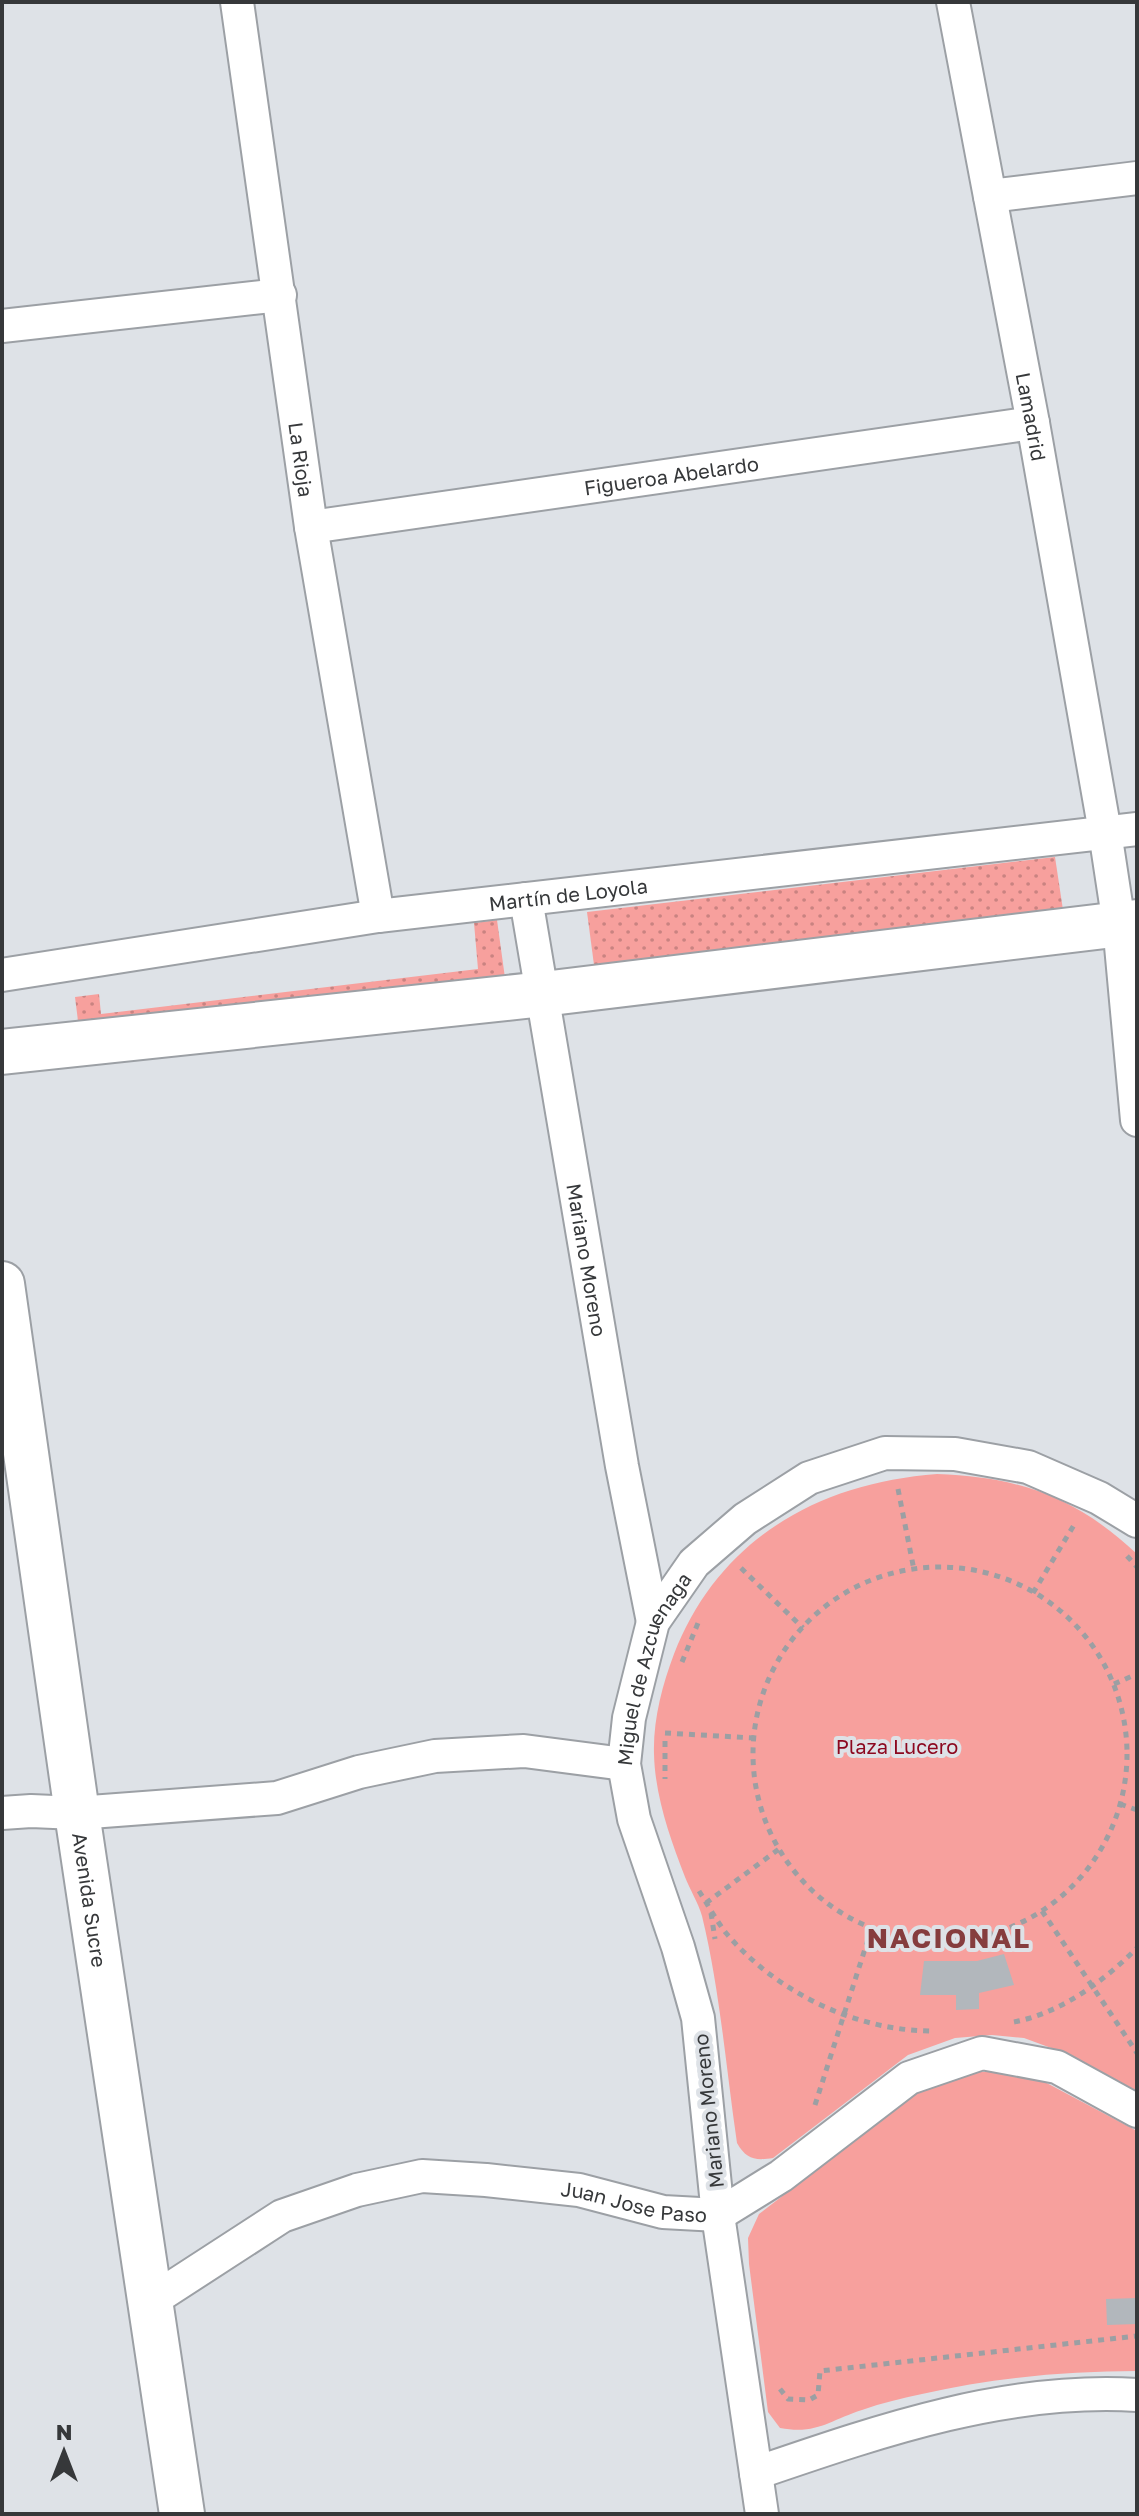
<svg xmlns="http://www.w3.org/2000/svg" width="1139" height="2516" font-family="'Golos Text',sans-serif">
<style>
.grass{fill:url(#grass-dots)}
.park{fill:#f7a09d}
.building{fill:#b2b7bc}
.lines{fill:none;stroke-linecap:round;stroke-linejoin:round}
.street-casing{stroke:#9ca0a5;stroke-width:36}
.secondary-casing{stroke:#9ca0a5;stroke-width:48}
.path{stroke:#9c9fa3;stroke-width:5;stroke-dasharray:6 6;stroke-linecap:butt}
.street{stroke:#fff;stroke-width:32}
.secondary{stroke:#fff;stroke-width:44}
.labels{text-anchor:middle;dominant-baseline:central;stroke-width:8;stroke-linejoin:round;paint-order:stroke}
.street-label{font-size:20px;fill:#36383a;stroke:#dee2e7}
.park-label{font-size:20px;fill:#8c081f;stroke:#dee2e7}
.district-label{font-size:28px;font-weight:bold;letter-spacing:2px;fill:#863d3e;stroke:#dee2e7}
</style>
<defs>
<pattern id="grass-dots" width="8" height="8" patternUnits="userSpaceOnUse" patternTransform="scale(2)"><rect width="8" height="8" fill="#f7a09d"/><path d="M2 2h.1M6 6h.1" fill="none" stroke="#c98381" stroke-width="1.8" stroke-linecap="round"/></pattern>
</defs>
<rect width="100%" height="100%" fill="#dee2e7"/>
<!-- grass -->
<g class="grass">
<polygon points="1055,857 1063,910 594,965 587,912"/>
<polygon points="497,920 505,978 79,1029 75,997 99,994 101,1014 478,969 474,923"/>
</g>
<!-- park -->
<g class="park">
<path d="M 937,1474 C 1020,1477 1076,1497 1137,1554 L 1137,2091 L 1073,2056 L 1024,2038 L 992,2035 L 955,2038 L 908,2055 L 773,2158 C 755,2161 746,2159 737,2143 C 726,2068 720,1990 702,1916 C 698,1902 690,1890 685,1877 C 670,1838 655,1796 654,1754 C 653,1720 662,1686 674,1654 C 719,1539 818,1483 937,1474 Z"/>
<path d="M 978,2072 L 1010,2072 L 1041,2080 L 1137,2131 L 1137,2371 C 1065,2371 992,2378 922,2394 C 902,2398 882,2403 862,2410 C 830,2420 817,2435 780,2428 L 768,2412 L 749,2264 L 748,2238 L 759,2214 L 913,2095 L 945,2081 Z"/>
</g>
<!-- building -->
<g class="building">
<polygon points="1004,1954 1014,1985 979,1993 979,2009 956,2010 956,1995 920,1995 924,1961 977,1961"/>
<polygon points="1137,2298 1137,2324 1107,2325 1106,2299"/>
</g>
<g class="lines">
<!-- street casing -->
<g class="street-casing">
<g id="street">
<path id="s1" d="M 237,2 L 311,527 L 378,916"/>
<path id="s2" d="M 953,2 L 1033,423 L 1105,832 L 1119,924 L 1137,1120"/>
<polyline points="990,196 1137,178"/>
<polyline points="2,326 280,295"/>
<path id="s3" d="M 311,527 L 1033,423"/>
<path id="s4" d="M 526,899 L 622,1466 L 653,1622"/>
<path id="s5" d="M 2,975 L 378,916 L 1137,829"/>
<polyline points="2,1813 31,1811 77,1813 277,1798 359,1772 435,1756 524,1751 624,1764"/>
<path id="s6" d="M 151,2301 L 282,2216 L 357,2190 L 422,2176 L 486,2180 L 579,2190 L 663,2212 L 718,2215 L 781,2176 L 909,2078 L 982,2053 L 1057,2067 L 1137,2111"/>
<path d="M 756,2473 C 879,2431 1005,2387 1137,2395"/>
<path id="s7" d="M 762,2514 L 718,2215 L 698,2018 L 678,1947 L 634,1819 L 624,1764 L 629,1718 L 653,1622 L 694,1563 L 745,1519 L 809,1478 L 885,1453 L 955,1454 L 1028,1467 L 1099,1498 L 1137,1521"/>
</g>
</g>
<!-- secondary casing -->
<g class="secondary-casing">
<g id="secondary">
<polyline points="2,1052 543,994 1137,922"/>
<path id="s8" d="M 2,1284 L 77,1813 L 182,2514"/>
</g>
</g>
<!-- path -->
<g class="path">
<polyline points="898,1489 914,1570"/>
<polyline points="1127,1556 1137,1567"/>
<circle cx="940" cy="1754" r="187"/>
<polyline points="741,1568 803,1628"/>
<polyline points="1033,1593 1074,1525"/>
<polyline points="682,1662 698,1623"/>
<polyline points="1114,1684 1137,1674"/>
<polyline points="665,1733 754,1738"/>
<polyline points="665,1741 665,1779"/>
<polyline points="1120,1804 1137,1810"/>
<path d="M 699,1891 C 708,1905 716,1920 726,1933 C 776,1992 855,2031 933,2031"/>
<polyline points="706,1903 779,1849"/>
<polyline points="1042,1911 1137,2053"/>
<polyline points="711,1913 715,1939"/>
<path d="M 1014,2022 C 1061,2013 1104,1981 1137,1948"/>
<polyline points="815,2105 872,1927"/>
<polyline points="780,2389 788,2399 809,2400 818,2395 820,2371 1137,2336"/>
</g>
<!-- street -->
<use href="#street" class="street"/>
<!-- secondary -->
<use href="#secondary" class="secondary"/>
</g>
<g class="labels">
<!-- street labels -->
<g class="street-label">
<text stroke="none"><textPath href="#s2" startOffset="422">Lamadrid</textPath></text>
<text stroke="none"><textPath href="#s1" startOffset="462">La Rioja</textPath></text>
<text stroke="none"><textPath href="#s3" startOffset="364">Figueroa Abelardo</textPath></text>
<text stroke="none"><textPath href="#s5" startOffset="572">Martín de Loyola</textPath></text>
<text stroke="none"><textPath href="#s4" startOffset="366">Mariano Moreno</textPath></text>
<text stroke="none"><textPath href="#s7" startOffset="866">Miguel de Azcuenaga</textPath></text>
<text stroke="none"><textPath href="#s8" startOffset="622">Avenida Sucre</textPath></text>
<text transform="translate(708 2111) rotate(-96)">Mariano Moreno</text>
<text stroke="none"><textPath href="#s6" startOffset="516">Juan Jose Paso</textPath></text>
</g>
<!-- park labels -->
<g class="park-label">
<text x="897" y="1746">Plaza Lucero</text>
</g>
<!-- district labels -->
<g class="district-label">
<text x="949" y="1937">NACIONAL</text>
</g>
</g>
<!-- border -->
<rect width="1139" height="2516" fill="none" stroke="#36383a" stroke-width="8"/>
<!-- north arrow -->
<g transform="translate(64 2452)" stroke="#dee2e7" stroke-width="6" paint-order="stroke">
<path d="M0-6L14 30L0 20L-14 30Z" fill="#36383a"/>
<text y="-12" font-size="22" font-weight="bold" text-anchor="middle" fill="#36383a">N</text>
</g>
</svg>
